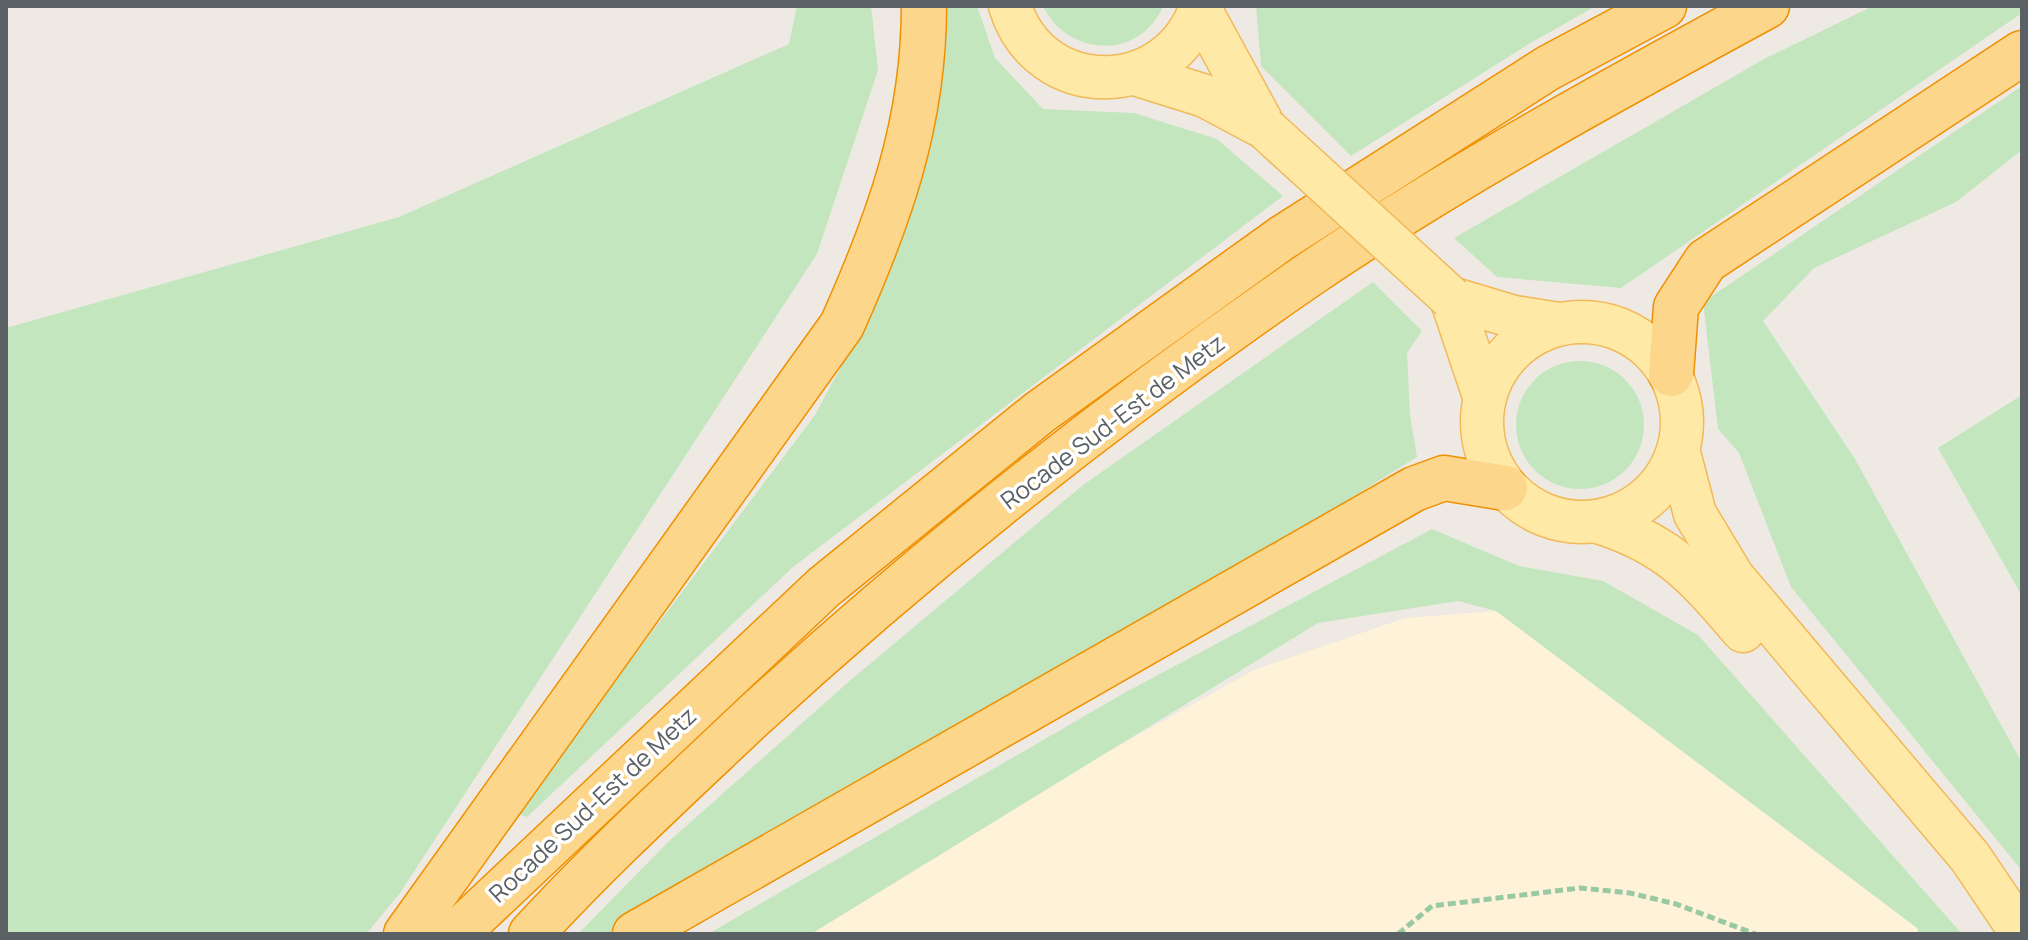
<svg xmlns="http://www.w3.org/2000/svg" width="2028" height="940" font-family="Manrope,sans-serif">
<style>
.commercial{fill:#fef2d8}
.green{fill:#c3e6bf}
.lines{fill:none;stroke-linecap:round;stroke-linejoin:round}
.major-casing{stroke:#f1b959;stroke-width:45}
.highway-casing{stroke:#f09001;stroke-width:47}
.path{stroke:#99c9a3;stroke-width:5;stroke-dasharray:8 4;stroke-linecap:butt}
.major{stroke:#ffe9a7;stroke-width:42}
.highway{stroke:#fcd68b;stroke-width:44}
.major-bridge-casing{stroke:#f1b959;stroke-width:45;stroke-linecap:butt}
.major-bridge{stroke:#ffe9a7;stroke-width:42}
.labels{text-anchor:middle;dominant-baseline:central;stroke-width:7;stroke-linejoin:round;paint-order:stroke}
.street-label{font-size:24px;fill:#5b6064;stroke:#fff}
</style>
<rect width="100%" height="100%" fill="#eeeae3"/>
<!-- commercial -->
<polygon class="commercial" points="1496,611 1950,934 795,934 837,904 1254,670 1405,618"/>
<!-- green -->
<g class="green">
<polygon points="797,6 871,6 878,70 817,254 400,893 366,934 6,934 6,328 399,217 789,44"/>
<polygon points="942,6 977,6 995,58 1043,109 1134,113 1217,139 1283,196 793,567 527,817 516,813 815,415 871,311 918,191 940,85"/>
<path d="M 1043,6 L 1163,6 C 1140,61 1067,57 1043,6 Z"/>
<polygon points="1256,6 1596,6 1527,45 1351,156 1261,66"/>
<polygon points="1873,6 2022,6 2022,13 1621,288 1497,277 1454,238 1764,59"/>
<polygon points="2022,86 2022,150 1956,202 1814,268 1763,321 1855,459 2022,763 2022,871 1791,587 1739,453 1718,429 1703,302"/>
<polygon points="1373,282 1422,331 1407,353 1410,415 1417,457 1267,550 727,860 609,934 578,934 667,843 845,685 1083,485"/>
<circle cx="1580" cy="425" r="64"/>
<polygon points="2022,395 2022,596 1938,448"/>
<polygon points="1432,529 1519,566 1603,581 1698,635 1962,934 1919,934 1917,928 1496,611 1458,601 1318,623 811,934 708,934 1126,692"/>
</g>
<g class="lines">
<!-- major casing -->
<g class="major-casing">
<g id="major">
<path d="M 1010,6 C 1040,102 1170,100 1201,6"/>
<polyline points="1200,9 1265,128"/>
<polyline points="1135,74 1205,96 1265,128"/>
<polyline points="1451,298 1514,317 1559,324"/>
<polyline points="1451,298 1484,396"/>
<circle cx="1582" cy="422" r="100"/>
<polyline points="1679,453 1695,514 1733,577 1970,857 2022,934"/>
<path d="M 1598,522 C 1669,544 1696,576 1743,631"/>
</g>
</g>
<!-- highway casing -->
<g class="highway-casing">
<g id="highway">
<polyline points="1671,374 1676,307 1706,261 2022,53"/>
<path d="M 406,934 L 842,325 C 889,220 924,123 924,6"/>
<polyline points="456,934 824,587 1040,412 1282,238 1548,68 1664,6"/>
<path d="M 531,934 C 600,859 674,791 748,721 C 924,559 1112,410 1310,274 C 1456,175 1612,90 1767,6"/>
<polyline points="635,934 1414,489 1444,478 1505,488"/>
</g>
</g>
<!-- path -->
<polyline class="path" points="1398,934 1432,906 1580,888 1630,893 1676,904 1755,934"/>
<!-- major -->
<use href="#major" class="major"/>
<!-- highway -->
<use href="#highway" class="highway"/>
<!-- major-bridge casing -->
<g class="major-bridge-casing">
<polyline id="major-bridge" points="1265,128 1451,298"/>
</g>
<!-- major-bridge -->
<use href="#major-bridge" class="major-bridge"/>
</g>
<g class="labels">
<!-- street labels -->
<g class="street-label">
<text transform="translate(1112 421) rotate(-37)">Rocade Sud-Est de Metz</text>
<text transform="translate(592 804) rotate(-43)">Rocade Sud-Est de Metz</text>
</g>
</g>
<!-- border -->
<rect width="2028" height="940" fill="none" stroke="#5b6064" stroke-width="16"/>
</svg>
